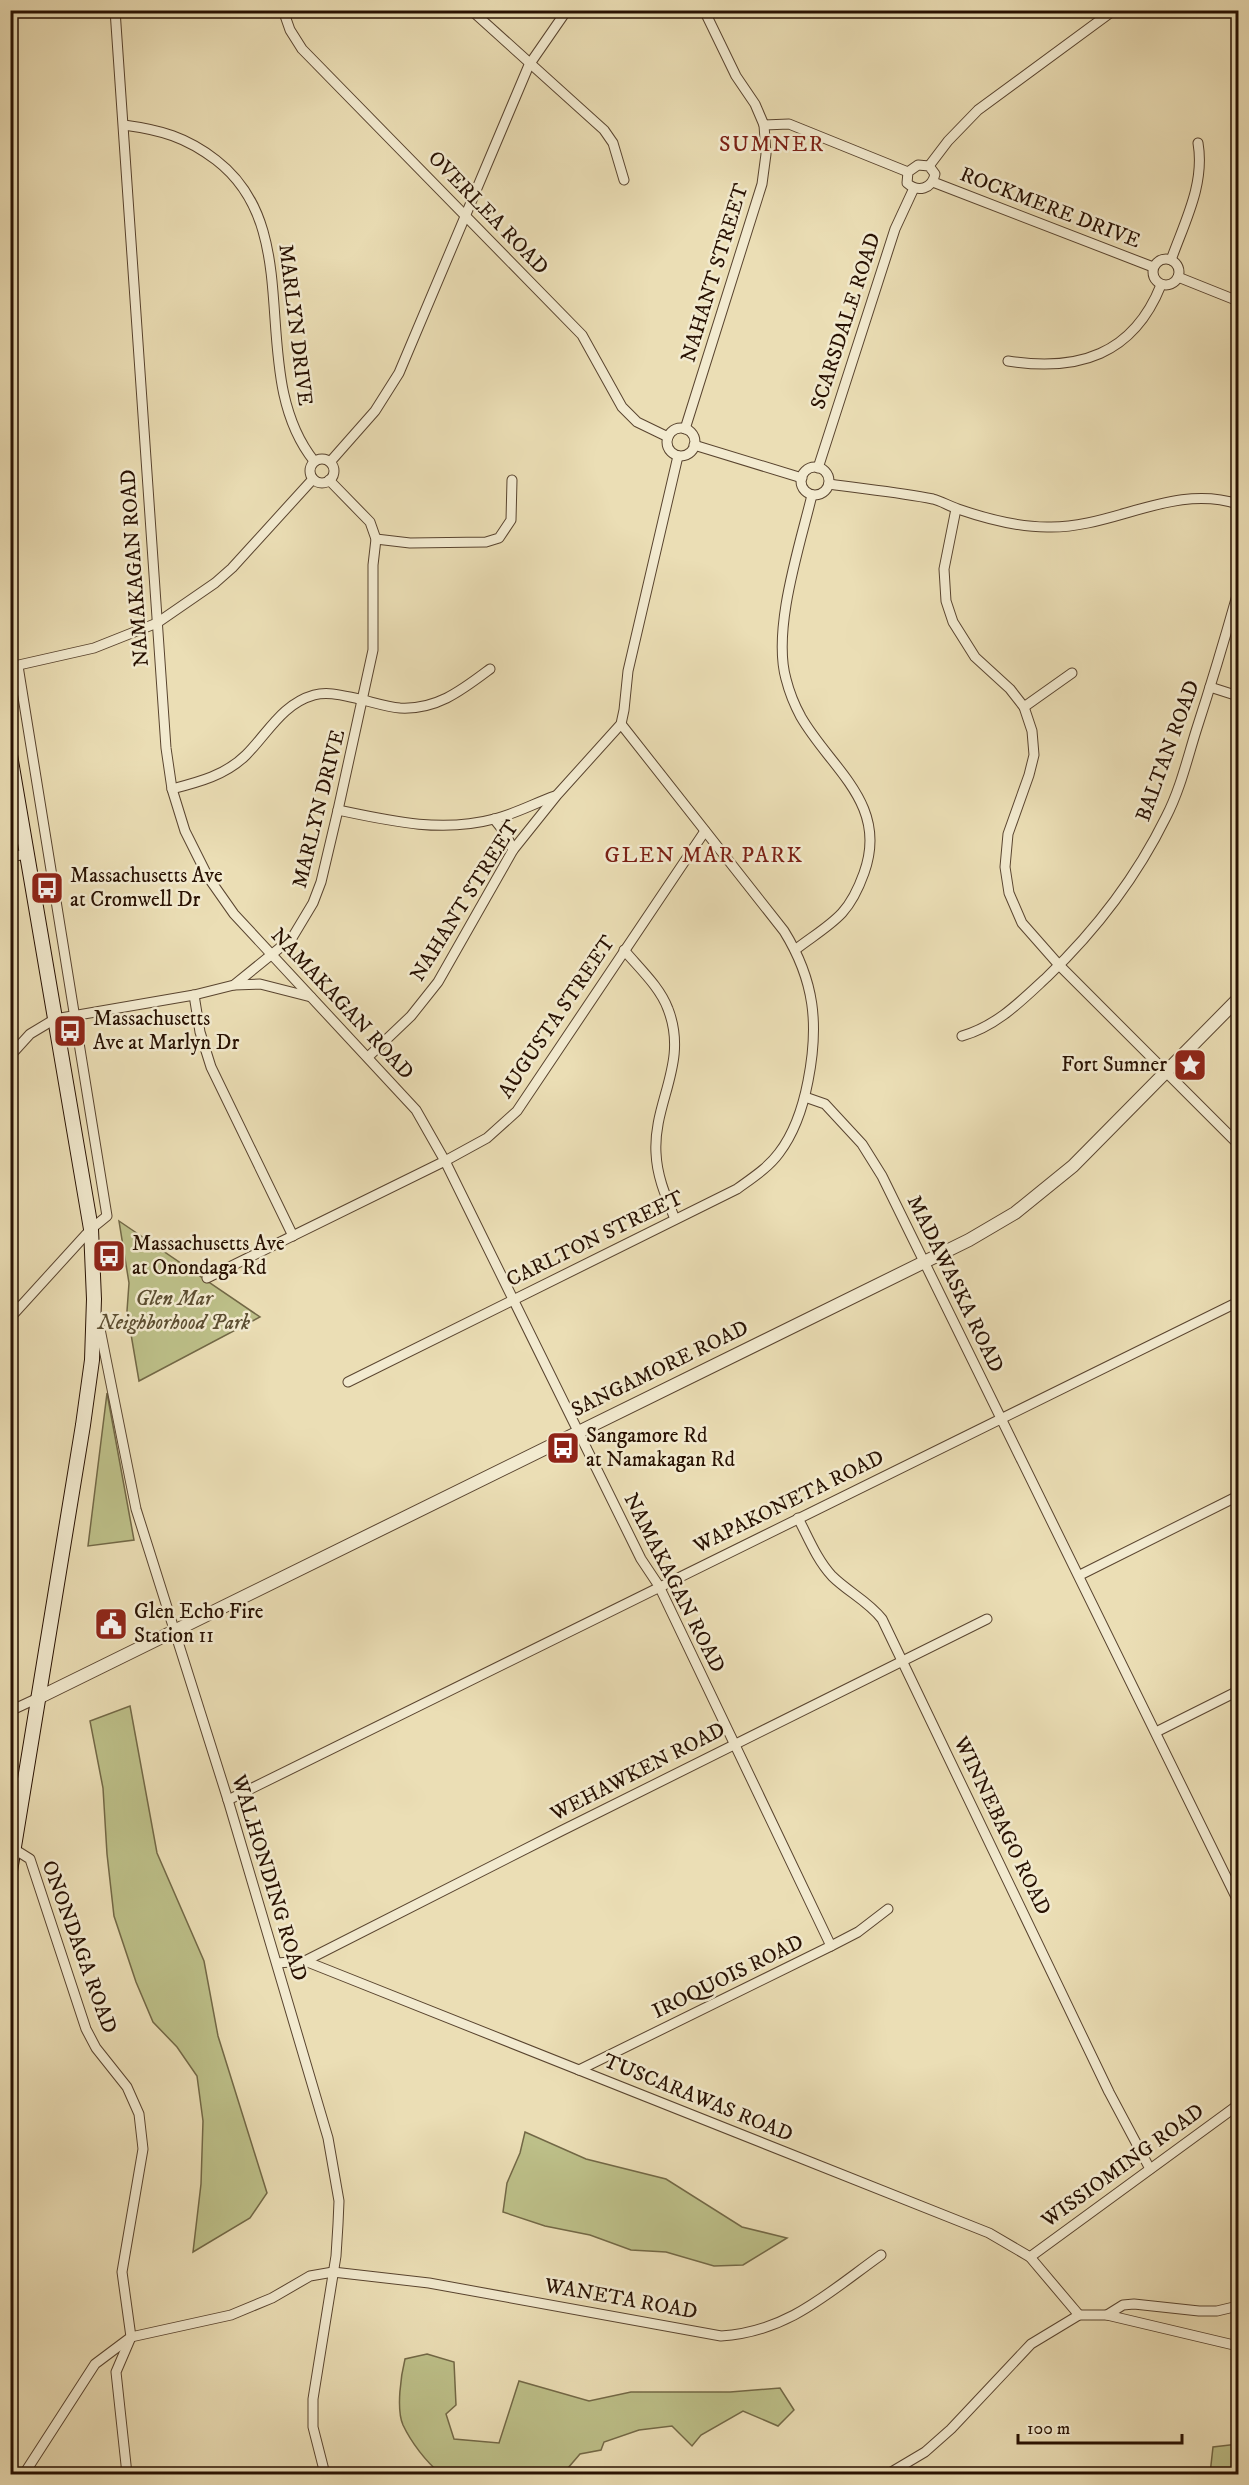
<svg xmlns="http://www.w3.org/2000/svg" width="1249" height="2485" font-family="'IM FELL DW Pica',serif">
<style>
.green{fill:#bdc089;stroke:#726846;stroke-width:1.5}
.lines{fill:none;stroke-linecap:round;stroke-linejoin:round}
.minor-casing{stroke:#59442f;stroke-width:11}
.tertiary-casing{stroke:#59442f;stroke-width:14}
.secondary-casing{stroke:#281102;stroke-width:16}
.minor{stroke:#f2eacf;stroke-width:9}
.tertiary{stroke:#f2eacf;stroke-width:12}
.secondary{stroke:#f2eacf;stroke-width:14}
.labels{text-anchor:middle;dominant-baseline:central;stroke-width:5;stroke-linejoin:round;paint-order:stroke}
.street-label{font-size:21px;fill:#281102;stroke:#f2eacf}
.poi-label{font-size:21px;fill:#281102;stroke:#f2eacf;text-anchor:start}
.park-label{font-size:21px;font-style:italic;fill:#5c4e31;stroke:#f2eacf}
.neighbourhood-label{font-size:22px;letter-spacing:1.5px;fill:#7a1f14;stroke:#f2eacf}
</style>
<rect width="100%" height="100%" fill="#ebdeb5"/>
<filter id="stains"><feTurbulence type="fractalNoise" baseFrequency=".00333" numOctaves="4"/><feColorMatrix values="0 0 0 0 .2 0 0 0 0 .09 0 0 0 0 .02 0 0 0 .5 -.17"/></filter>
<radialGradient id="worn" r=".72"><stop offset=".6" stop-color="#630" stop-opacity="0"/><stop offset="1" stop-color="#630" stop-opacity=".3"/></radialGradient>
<!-- green -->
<g class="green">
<polygon points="119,1221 260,1317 139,1381 127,1311 129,1283"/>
<polygon points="107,1393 134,1540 88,1546"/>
<polygon points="130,1706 157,1853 204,1961 218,2036 267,2193 250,2218 193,2252 201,2184 203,2121 197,2076 177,2047 153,2022 136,1982 114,1916 107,1854 103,1788 90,1721"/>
<polygon points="525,2132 586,2159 666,2179 742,2227 787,2238 743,2265 714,2266 666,2252 631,2250 590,2235 545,2226 503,2212 507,2183 520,2153"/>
<path d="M 427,2354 L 454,2362 L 456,2405 L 446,2414 L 454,2439 L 499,2443 L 519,2381 L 589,2401 L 631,2392 L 730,2392 L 780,2388 L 794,2410 L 778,2426 L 743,2411 L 701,2435 L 692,2446 L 672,2426 L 639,2430 L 604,2442 L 601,2450 L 580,2454 L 568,2468 L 570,2474 L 441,2474 C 426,2462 411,2442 403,2425 C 396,2409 401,2375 405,2359 Z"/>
<polygon points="1238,2444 1238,2474 1210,2474 1213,2447"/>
</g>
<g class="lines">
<!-- minor casing -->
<g class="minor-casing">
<g id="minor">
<polyline points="115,10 166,748 172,789 185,831 208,877 234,914 416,1110 445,1161 641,1559 659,1586 831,1946"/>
<polyline points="283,10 290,30 302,49 582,335 622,407 637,422 668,437"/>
<polyline points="471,10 604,130 613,143 624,180"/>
<polyline points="704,10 736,76 755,104 764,125 789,124 908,172"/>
<polyline points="839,10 859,10"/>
<path d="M 124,125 C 161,130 186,137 216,160 C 310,232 244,373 314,461"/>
<path d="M 918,165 L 929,166 L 935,174 C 932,189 918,193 907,183 L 908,172 Z"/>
<polyline points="929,166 948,141 978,110 1114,10"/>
<polyline points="933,182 1153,267"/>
<circle cx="1166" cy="272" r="13"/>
<path d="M 1171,260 C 1185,221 1205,184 1198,143"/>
<polyline points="1178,277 1238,301"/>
<path d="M 1008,361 C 1078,372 1133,355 1161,285"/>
<circle cx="681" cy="442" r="14"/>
<polyline points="685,429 762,184 766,154 764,125"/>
<polyline points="694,445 802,478"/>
<circle cx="322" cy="471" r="12"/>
<polyline points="330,462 375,411 399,373 529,65 567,10"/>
<circle cx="815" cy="481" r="14"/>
<polyline points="818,468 895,229 914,188"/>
<path d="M 829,484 C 863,489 899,492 933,499 C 941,501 949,506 958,509 C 987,519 1016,527 1047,527 C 1113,529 1172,483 1238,504"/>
<polyline points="956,509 944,569 946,601 953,622 975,657 1010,689 1024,707 1032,731 1034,755 1029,775 1008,834 1005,867 1009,893 1022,923 1059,965 1238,1144"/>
<polyline points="376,539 410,543 486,542 499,538 511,520 512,480"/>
<polyline points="10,667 94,648 157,623 215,583 232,568 313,479"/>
<polyline points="1210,687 1238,696"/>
<polyline points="1024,707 1072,673"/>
<path d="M 172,789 C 199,782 226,775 246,755 C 268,733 282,704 314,695 C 329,691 344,696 359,699 C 372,702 387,707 400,708 C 437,710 462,690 490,669"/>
<path d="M 338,810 C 390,821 442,833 494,819 C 515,814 535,803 555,796"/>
<polyline points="494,819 506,834 513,850"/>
<polyline points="10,857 26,854"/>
<path d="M 624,950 C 639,968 660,987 668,1009 C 689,1063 653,1102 656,1153 C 657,1177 666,1197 675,1219"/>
<path d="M 795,950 C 810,938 829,927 842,913 C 852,902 859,887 864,873 C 889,804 831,769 801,717 C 795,706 789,691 786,679 C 772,629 800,545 812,495"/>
<polyline points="234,985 260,984 311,997"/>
<polyline points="194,995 200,1032 211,1067 293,1236"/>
<path d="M 962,1036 C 997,1026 1021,1001 1047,977 C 1096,930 1136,878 1166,817 C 1180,790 1187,760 1196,731 C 1211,685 1225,638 1238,592"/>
<polyline points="10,1056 30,1034 55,1019 194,995 234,985 292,938 313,903 321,882 338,810 373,650 373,565 376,539 370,522 329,480"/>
<polyline points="368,1057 411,1016 438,982 513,850 557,795 621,724 624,710 628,671 678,456"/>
<polyline points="805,1097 825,1104 862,1144 882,1176 1238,1901"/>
<polyline points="207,1278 445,1161 487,1138 517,1111 705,831"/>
<polyline points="10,1318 91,1229 107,1216 18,666"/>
<polyline points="98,1319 136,1509 228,1800 328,2138 339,2201 338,2224 336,2256 313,2399 313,2427 325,2474"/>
<path d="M 348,1382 L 737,1189 C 752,1178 768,1168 779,1153 C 795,1132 803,1107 808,1081 C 819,1025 815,981 784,931 L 621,724"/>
<path d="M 798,1518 C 808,1537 817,1560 832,1576 C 848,1592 868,1601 882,1619 L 1109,2092 L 1150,2169"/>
<polyline points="1080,1575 1238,1496"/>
<polyline points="10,1711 40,1697"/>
<polyline points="1156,1732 1238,1691"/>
<polyline points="228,1800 1238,1302"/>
<polyline points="14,1849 30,1859 86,2029 96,2048 127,2087 139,2114 143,2149 122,2272 131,2337 116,2372 127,2474"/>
<polyline points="305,1961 561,1831 987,1619"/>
<polyline points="277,1963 305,1961 989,2233 1030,2257 1079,2315"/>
<polyline points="579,2070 831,1946 858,1932 888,1909"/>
<polyline points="1030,2257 1238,2105"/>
<polyline points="1107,2315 1123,2305 1134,2304 1199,2311 1217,2311 1238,2306"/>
<path d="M 24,2474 L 95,2364 L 131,2337 L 231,2315 L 272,2298 L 310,2276 L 333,2272 L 429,2283 L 721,2336 C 788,2332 829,2292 881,2255"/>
<polyline points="888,2474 925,2452 951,2429 1031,2344 1079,2315 1107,2315 1238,2346"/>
</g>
</g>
<!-- tertiary casing -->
<g class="tertiary-casing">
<polyline id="tertiary" points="40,1697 969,1240 1015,1213 1073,1166 1238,999"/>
</g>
<!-- secondary casing -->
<g class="secondary-casing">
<polyline id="secondary" points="10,755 91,1229 94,1299 92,1360 83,1425 10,1871"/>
</g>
<!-- minor -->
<use href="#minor" class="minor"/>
<!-- tertiary -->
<use href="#tertiary" class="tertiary"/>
<!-- secondary -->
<use href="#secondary" class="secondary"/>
</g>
<!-- icons -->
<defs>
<g id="bus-square" transform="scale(1.725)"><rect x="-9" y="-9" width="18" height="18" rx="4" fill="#8f2418" stroke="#f2eacf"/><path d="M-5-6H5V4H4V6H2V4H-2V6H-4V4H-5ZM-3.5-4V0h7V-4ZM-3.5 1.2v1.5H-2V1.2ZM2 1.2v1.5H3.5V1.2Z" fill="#fff"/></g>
<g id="sight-square" transform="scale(1.725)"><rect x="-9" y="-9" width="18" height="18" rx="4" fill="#8f2418" stroke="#f2eacf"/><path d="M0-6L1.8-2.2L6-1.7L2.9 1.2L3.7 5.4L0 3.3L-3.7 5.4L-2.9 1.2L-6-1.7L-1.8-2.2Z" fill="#fff"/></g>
<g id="civic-square" transform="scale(1.725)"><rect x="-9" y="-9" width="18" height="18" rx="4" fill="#8f2418" stroke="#f2eacf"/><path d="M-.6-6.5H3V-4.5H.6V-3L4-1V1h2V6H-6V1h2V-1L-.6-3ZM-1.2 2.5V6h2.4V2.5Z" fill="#fff"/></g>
</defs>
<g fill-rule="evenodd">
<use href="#bus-square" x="47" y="888"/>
<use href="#bus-square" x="70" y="1031"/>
<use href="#sight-square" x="1190" y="1065"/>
<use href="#bus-square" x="109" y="1256"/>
<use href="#bus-square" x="563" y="1448"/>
<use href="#civic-square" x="111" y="1624"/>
</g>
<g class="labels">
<!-- street labels -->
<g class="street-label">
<text transform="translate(1050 208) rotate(21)">ROCKMERE DRIVE</text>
<text transform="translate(488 213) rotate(46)">OVERLEA ROAD</text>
<text transform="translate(715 273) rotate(-73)">NAHANT STREET</text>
<text transform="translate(846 321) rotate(-72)">SCARSDALE ROAD</text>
<text transform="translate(295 325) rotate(83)">MARLYN DRIVE</text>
<text transform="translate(135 568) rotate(-94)">NAMAKAGAN ROAD</text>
<text transform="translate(1168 751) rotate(-70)">BALTAN ROAD</text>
<text transform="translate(319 809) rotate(-76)">MARLYN DRIVE</text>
<text transform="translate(465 901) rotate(-58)">NAHANT STREET</text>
<text transform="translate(342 1004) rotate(47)">NAMAKAGAN ROAD</text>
<text transform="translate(557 1017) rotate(-56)">AUGUSTA STREET</text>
<text transform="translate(595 1239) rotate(-26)">CARLTON STREET</text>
<text transform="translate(955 1284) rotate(64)">MADAWASKA ROAD</text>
<text transform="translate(660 1369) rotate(-26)">SANGAMORE ROAD</text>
<text transform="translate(789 1502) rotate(-26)">WAPAKONETA ROAD</text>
<text transform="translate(674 1583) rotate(63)">NAMAKAGAN ROAD</text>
<text transform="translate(638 1772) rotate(-27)">WEHAWKEN ROAD</text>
<text transform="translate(1002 1826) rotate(64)">WINNEBAGO ROAD</text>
<text transform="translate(269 1878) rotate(73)">WALHONDING ROAD</text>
<text transform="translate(79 1947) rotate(70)">ONONDAGA ROAD</text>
<text transform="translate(728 1977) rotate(-26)">IROQUOIS ROAD</text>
<text transform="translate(698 2098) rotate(22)">TUSCARAWAS ROAD</text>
<text transform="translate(1123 2166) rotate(-36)">WISSIOMING ROAD</text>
<text transform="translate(621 2299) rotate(10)">WANETA ROAD</text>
</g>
<!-- poi labels -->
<g class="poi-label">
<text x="70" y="876">Massachusetts Ave<tspan x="70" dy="24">at Cromwell Dr</tspan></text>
<text x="93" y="1019">Massachusetts<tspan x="93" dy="24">Ave at Marlyn Dr</tspan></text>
<text x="1167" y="1065" text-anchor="end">Fort Sumner</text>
<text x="132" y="1244">Massachusetts Ave<tspan x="132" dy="24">at Onondaga Rd</tspan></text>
<text x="586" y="1436">Sangamore Rd<tspan x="586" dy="24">at Namakagan Rd</tspan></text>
<text x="134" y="1612">Glen Echo Fire<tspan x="134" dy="24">Station 11</tspan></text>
</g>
<!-- park labels -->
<g class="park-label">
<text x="174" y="1299">Glen Mar<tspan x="174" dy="24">Neighborhood Park</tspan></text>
</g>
<!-- neighbourhood labels -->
<g class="neighbourhood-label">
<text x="772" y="144">SUMNER</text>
<text x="704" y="855">GLEN MAR PARK</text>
</g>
</g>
<!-- margin -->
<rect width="1249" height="2485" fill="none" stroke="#ebdeb5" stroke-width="36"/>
<rect x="12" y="12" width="1225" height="2461" fill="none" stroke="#281102" stroke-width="3"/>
<rect x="18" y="18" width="1213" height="2449" fill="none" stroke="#281102" stroke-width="1.5"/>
<!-- scale -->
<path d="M1018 2434v9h164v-9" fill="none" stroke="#281102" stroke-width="3"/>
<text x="1027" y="2434" font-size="18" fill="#281102" stroke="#f2eacf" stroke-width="4.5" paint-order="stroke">100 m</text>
<rect width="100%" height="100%" filter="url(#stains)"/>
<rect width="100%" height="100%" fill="url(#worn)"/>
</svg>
